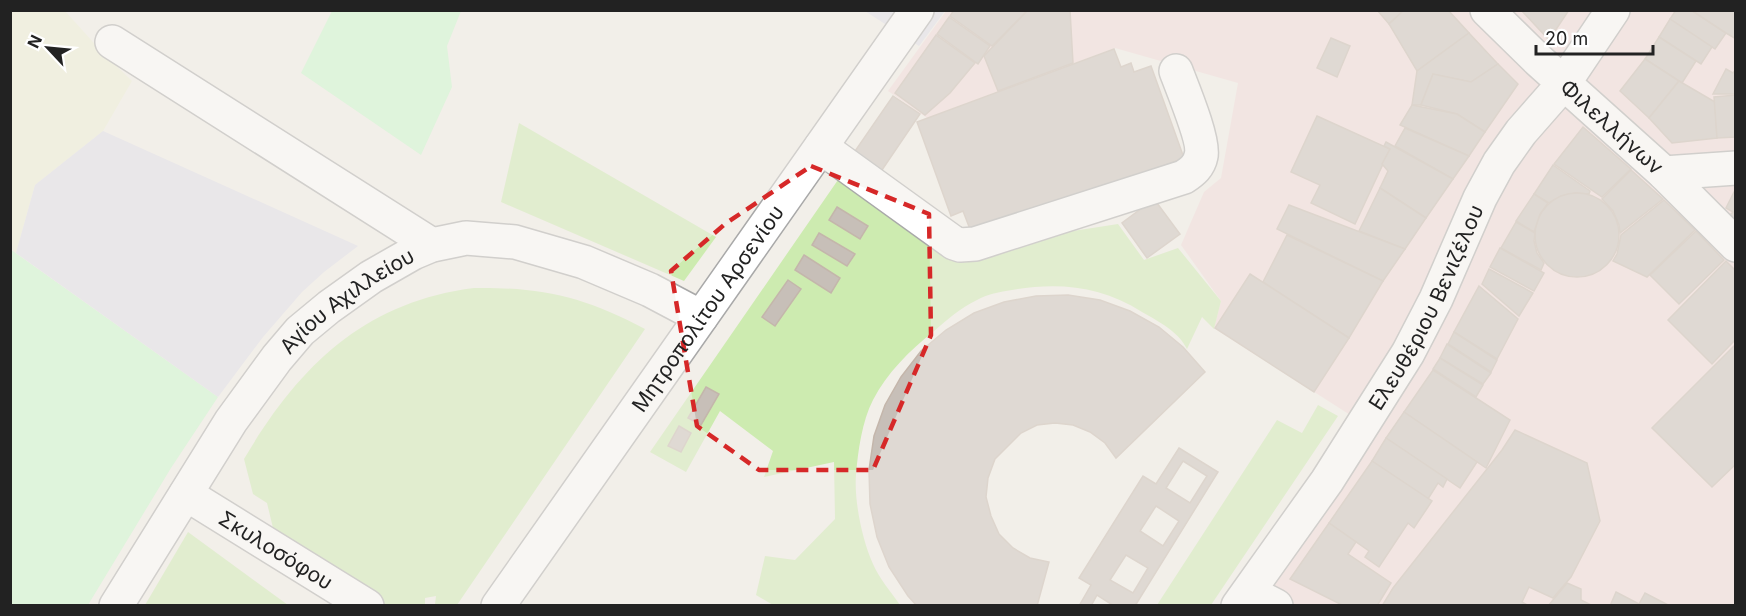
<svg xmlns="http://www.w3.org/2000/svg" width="1746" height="616" font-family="Inter,sans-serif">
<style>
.commercial{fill:#f2dad9}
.farmland{fill:#eef0d5}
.grass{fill:#cdebb0}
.park{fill:#c8facc}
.plaza{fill:#dddde8}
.building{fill:#c7bfb8;stroke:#c4b6ab;stroke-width:1.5;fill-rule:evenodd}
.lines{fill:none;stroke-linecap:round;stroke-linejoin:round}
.minor-casing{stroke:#a9a9a9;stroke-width:36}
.minor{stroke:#fff;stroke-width:33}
.marked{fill:none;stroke:#d62828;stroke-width:4.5;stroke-dasharray:12 8;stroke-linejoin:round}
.labels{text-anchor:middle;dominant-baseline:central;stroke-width:6;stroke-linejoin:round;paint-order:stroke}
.street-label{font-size:21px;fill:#222;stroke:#fff}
</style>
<rect width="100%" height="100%" fill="#f2efe9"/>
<!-- commercial -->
<polygon class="commercial" points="946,11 1735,11 1735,605 1245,605 1369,427 1214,328 1221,301 1181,245 1204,192 1221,178 1238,83 1115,48 927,118 888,91"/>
<!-- farmland -->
<polygon class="farmland" points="11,11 65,11 102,52 132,81 103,131 35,185 16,253 11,249"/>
<!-- grass -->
<g class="grass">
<polygon points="519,123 716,237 684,281 501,202"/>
<path d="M 840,177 L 915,233 L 1047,235 L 1118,224 L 1144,260 L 1178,248 L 1221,301 L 1214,329 L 1202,317 L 1187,349 C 1179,332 1158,321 1142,312 C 1101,286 1059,282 1012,290 C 1000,292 987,294 977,300 C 960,308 947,320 933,332 C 910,350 887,373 873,400 C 862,421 858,451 856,475 C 854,500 862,540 873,564 C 879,578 891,592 900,605 L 773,605 L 756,595 L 765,556 L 795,560 L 835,519 L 834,462 L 764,477 L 773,451 L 720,411 L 686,472 L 650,452 Z"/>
<path d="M 474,288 C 542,287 585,297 645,329 L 457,605 L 435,604 L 436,596 L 425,598 L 425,605 L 383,605 L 338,575 L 340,570 L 273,528 L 267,503 L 253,494 L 244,459 C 299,366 364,302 474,288 Z"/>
<polygon points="1318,405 1338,416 1211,605 1157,605 1277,420 1302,433"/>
<polygon points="188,532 288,605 145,605"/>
</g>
<!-- park -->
<g class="park">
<polygon points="332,11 461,11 447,46 452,87 421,155 301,73"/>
<polygon points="10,249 218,397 171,468 88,605 11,605"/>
</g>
<!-- plaza -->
<g class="plaza">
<polygon points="865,11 945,11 919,46"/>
<polygon points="103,131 358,246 324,272 302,292 263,337 218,397 16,253 35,185"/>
</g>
<!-- building -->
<g class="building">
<polygon points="954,10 1028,10 992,46 950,16"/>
<polygon points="1028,10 1070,10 1073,63 998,91 984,56"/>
<polygon points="1377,10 1404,10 1389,24"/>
<polygon points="1404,10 1448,10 1469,33 1417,71 1389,24"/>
<polygon points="1521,10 1569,10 1549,40"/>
<polygon points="1676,10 1691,10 1726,33 1715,49 1670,19"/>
<polygon points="1691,10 1736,10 1736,39 1726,33"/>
<polygon points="949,17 990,46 978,64 937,34"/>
<polygon points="1670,19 1712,47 1701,64 1659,37"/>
<polygon points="1469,33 1498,64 1471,82 1433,74 1421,105 1412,105 1417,71"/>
<polygon points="936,35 975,63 950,93 925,115 895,93"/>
<polygon points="1659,37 1696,61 1682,83 1645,59"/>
<polygon points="1331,38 1350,46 1337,77 1317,68"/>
<polygon points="1114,49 1121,67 1131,63 1134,72 1151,66 1184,158 973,237 963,211 951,216 917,122"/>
<polygon points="1645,59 1679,81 1649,118 1620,91"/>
<polygon points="1498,64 1518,84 1485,132 1457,114 1421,105 1433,74 1471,82"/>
<polygon points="1726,69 1733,73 1736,69 1736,94 1713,94"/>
<polygon points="1679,81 1715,102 1717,138 1672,143 1649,118"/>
<polygon points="1736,95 1736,137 1717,138 1714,97"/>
<polygon points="893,96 920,114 880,173 853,154"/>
<polygon points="1412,105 1457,114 1485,132 1469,156 1400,125"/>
<polygon points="1317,116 1390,149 1355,224 1311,203 1320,185 1291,172"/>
<polygon points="1583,127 1631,169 1602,197 1554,164"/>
<polygon points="1405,128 1469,156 1453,179 1395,146"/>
<polygon points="1386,142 1453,179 1426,218 1380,188 1388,171 1382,164 1390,149 1384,146"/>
<polygon points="1553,165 1590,191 1589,194 1575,193 1561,196 1549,203 1534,194"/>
<polygon points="1631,170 1663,199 1620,233 1619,225 1613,211 1602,199"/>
<polygon points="1380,188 1426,218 1405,249 1359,231"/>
<polygon points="1736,188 1736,220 1730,215 1733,212 1726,208"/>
<circle cx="1577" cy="235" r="42"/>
<polygon points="1534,194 1548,203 1540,214 1534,232 1516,221"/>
<polygon points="1154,199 1180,234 1147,258 1122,223"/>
<polygon points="1664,200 1695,230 1647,277 1613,261 1617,254 1621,235"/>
<polygon points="1289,205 1405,249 1383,281 1277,229"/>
<polygon points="837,207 868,226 860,239 829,220"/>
<polygon points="1516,222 1535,233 1534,241 1537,253 1544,263 1541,270 1501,248"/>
<polygon points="1696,231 1724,260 1679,304 1650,275"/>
<polygon points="819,233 855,254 847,266 812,245"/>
<polygon points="1287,235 1383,281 1349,338 1263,282"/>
<polygon points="1500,248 1544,273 1534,291 1490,267"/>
<polygon points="804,255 840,278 831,293 795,270"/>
<polygon points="1726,261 1736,271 1736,339 1712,364 1668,320"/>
<polygon points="1489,269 1533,293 1519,316 1482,284"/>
<polygon points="1250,274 1349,338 1314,392 1215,328"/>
<polygon points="788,280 801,289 775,326 762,317"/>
<polygon points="1479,286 1518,319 1497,359 1454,332"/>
<polygon points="1068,295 1100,300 1130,311 1159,327 1183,347 1205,372 1116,458 1105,443 1090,432 1073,425 1055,423 1037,425 1021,433 995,459 988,478 986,497 991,516 999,534 1013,548 1030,558 1049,562 1037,606 917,606 908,596 889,567 877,537 870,504 869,470 874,436 885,405 901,377 921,351 946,330 974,313 1004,302 1036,296"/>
<polygon points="1454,332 1497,360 1491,372 1448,344"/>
<polygon points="1447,344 1491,373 1483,384 1440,358"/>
<polygon points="1736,344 1736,464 1712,487 1652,428"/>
<polygon points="1440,358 1483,385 1476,397 1433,369"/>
<polygon points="1433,370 1510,420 1486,468 1404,412"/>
<polygon points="706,387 719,394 701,425 688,418"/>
<polygon points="1404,412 1477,462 1460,488 1386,438"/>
<polygon points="679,426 691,433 681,452 668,446"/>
<polygon points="1515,430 1587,463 1600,521 1571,577 1553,598 1529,587 1522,602 1529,606 1382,606 1393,588 1502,450"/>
<polygon points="1386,438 1447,479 1443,487 1438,483 1428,499 1372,461"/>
<path d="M 1179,448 L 1218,472 L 1135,606 L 1114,606 L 1097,595 L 1091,606 L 1079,606 L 1091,585 L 1079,578 L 1143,476 L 1156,484 ZM 1183,461 L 1207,476 L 1190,503 L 1166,488 ZM 1156,506 L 1179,521 L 1163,546 L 1140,531 ZM 1126,555 L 1148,568 L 1133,593 L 1110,580 Z"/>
<polygon points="1372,461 1432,501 1414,528 1408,523 1379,567 1365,557 1369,551 1329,523"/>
<polygon points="1329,523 1356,542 1348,554 1391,583 1377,606 1344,606 1290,579"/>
<polygon points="1567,583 1581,589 1581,600 1593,606 1548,606"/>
<polygon points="1616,592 1639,604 1645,593 1670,606 1610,606"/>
</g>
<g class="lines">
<!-- minor casing -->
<g class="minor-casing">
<g id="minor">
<path id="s1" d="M 1487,10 L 1538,60 L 1664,173 L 1736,245"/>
<polyline points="112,42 432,245"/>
<path d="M 821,147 L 954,243 L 960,245 L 975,244 L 1184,177 C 1193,171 1199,166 1201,156 C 1205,142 1182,87 1176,71"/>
<polyline points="1664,173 1736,168"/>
<path id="s2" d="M 186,494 L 367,606"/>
<polyline points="1249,592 1276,606"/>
<path id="s3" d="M 116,606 L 231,421 L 277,358 L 300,331 L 329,307 L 371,277 L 413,253 L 432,245 L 466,238 L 515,242 L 584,262 L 650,290 L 701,317"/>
<path id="s4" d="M 498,606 L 917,10"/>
<path id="s5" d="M 1238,606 L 1327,481 L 1408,353 L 1436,299 L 1480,198 L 1499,163 L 1521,132 L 1564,83 L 1613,10"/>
</g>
</g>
<!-- minor -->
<use href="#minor" class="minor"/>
</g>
<!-- marked area -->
<path d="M0 0H1746V616H0ZM 811,166 L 929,214 L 931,335 L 873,470 L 759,470 L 697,426 L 671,271 L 725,224 Z" fill="#f2efe9" fill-opacity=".55" fill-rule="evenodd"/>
<path class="marked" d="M 811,166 L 929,214 L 931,335 L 873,470 L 759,470 L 697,426 L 671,271 L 725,224 Z"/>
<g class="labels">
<!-- street labels -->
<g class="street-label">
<text stroke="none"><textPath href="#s1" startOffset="171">Φιλελλήνων</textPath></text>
<text stroke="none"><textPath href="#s3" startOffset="387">Αγίου Αχιλλείου</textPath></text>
<text stroke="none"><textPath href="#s5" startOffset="354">Ελευθέριου Βενιζέλου</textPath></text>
<text stroke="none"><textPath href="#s4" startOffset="364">Μητροπολίτου Αρσενίου</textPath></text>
<text stroke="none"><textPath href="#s2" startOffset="106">Σκυλοσόφου</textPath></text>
</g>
</g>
<!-- border -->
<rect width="1746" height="616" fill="none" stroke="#222222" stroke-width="24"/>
<!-- north arrow -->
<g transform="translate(48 48) rotate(296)" stroke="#ffffff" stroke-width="4.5" paint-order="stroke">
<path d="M0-4.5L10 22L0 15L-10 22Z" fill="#222222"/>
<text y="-9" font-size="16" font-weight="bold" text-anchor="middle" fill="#222222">N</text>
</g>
<!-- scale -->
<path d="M1536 45v9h117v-9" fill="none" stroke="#222222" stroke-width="3"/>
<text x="1545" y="45" font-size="18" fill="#222222" stroke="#ffffff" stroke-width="4.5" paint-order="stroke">20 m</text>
</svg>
